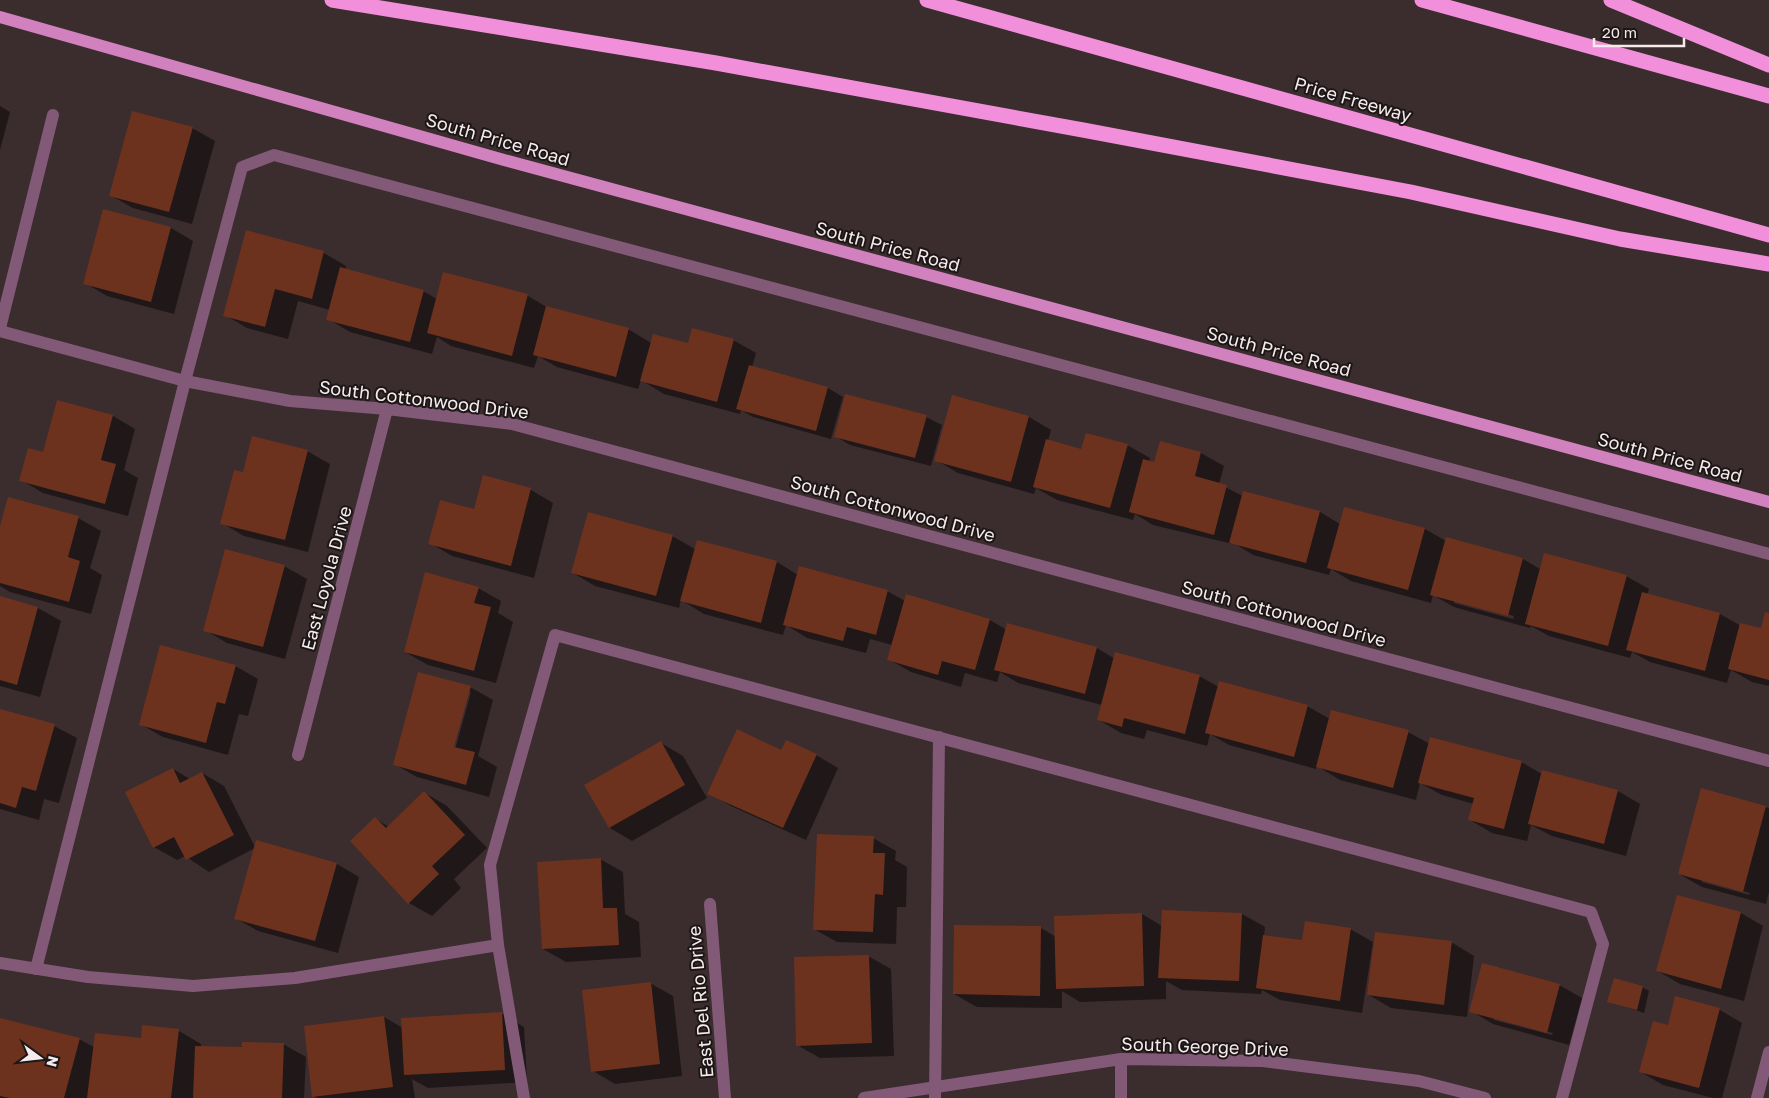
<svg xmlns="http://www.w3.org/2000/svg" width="1769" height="1098" font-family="'Golos Text',sans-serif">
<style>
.shadow{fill:#0007;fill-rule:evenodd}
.building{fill:#6d321d}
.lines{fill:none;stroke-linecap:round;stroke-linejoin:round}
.minor{stroke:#825a78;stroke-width:12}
.major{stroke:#d281bf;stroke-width:12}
.highway{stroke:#f28fda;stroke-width:15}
.labels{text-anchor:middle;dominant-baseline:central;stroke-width:4;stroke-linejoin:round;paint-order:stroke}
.street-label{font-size:18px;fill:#f5ebec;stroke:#1d1617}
</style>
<rect width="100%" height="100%" fill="#3b2c2e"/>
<!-- shadow -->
<g class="shadow">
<polygon points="0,106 10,112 0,150"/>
<polygon points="192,128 215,141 192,224 133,208 110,195"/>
<polygon points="171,228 193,241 174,314 107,296 85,283"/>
<polygon points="247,232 324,253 346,266 345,270 423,291 437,299 444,273 528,296 550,309 628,329 651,343 689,345 733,340 756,353 752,367 828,388 843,397 831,439 753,417 741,410 740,414 664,394 641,380 638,389 557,367 538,356 534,368 451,346 437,337 432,354 350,332 328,319 330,310 298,301 288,339 247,328 225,315"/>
<polygon points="113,416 135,429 124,470 138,478 128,516 43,493 21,480 44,454"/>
<polygon points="926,417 942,425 931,466 850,445 835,436"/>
<path d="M 1029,417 L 1051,430 L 1048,441 L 1082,450 L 1127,445 L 1150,458 L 1149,462 L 1155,464 L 1161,442 L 1201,453 L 1224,466 L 1219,484 L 1243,496 L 1244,492 L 1320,512 L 1340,524 L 1344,508 L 1425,529 L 1446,541 L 1446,538 L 1523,559 L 1540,569 L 1626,576 L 1649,589 L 1647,595 L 1720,614 L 1741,626 L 1762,630 L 1769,614 L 1769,686 L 1752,682 L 1731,670 L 1727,683 L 1650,662 L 1632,652 L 1630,658 L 1549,636 L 1531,626 L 1530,628 L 1454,607 L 1433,595 L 1431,603 L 1351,581 L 1331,569 L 1329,575 L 1253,555 L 1237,545 L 1153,525 L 1135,514 L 1133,520 L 1057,500 L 1036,488 L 1034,494 L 958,473 L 936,460 ZM 1454,600 L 1514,616 L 1513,619 L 1454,603 Z"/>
<polygon points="307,451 330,464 308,552 244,536 222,523"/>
<polygon points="484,477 531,490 553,503 534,578 452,556 430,543 475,510"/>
<polygon points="78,518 101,531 90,568 102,575 91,614 10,592 0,586 0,530"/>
<polygon points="672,536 695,549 698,541 777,562 798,575 887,591 905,601 990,620 1007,630 1008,624 1097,648 1115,659 1199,676 1219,687 1307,706 1330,719 1408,732 1430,744 1521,762 1542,774 1543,771 1618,791 1640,804 1626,856 1552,836 1531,825 1527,841 1492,833 1470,820 1474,804 1442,795 1420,783 1416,800 1340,780 1317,766 1316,769 1229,745 1210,734 1207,746 1147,730 1144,739 1121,733 1099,720 1102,705 1018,683 1000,672 997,682 965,673 961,687 911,672 888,659 892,645 870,639 866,653 807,638 786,625 783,635 704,614 681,600 679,608 595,586 573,573"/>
<polygon points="284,566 307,579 285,659 227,643 205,630"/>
<polygon points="478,588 501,601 498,613 513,622 496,683 428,665 405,652"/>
<polygon points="0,598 38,608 61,621 40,697 0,686"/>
<polygon points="235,666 258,679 248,716 239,714 228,755 163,737 140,724"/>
<path d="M 470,687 L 493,700 L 478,756 L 497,767 L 489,797 L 417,777 L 394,764 ZM 468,692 L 471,692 L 454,753 L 452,753 Z"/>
<polygon points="0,711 54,726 77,738 59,803 44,799 39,820 0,809"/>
<polygon points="661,743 683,756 707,798 632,841 610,828 586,786"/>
<polygon points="782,751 816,755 838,768 806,840 731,806 709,793"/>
<polygon points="173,769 190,779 202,773 224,786 255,847 337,864 359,877 338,953 258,931 235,918 255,848 209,872 185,856 177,860 154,847"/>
<path d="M 1702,789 L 1769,808 L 1769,892 L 1766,904 L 1702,887 L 1679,874 ZM 1702,880 L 1750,893 L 1749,895 L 1702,882 Z"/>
<polygon points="425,793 447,806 487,848 454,879 461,888 432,916 409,903 376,819 389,827"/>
<polygon points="873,838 896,851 895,860 907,867 906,907 897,907 896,944 837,942 814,929"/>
<polygon points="600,859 623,872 625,914 639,922 641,957 566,962 543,949"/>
<polygon points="1678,896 1741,913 1763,926 1744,1001 1680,984 1658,971"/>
<polygon points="1163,911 1242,914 1265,927 1264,936 1303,942 1350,929 1373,942 1362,1013 1280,1000 1262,990 1261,994 1182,990 1166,981 1166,999 1080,1002 1062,991 1062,1008 977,1007 954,994 1041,928 1056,937 1142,914 1162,926"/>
<polygon points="1451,942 1474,956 1467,1017 1391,1008 1369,995"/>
<polygon points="868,956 891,969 894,1056 820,1058 797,1045"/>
<polygon points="650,983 673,996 682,1076 615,1084 593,1071"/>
<path d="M 1559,985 L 1582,998 L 1569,1045 L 1493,1024 L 1471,1011 ZM 1494,1017 L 1553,1033 L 1552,1035 L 1494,1020 Z"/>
<polygon points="1642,987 1649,991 1644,1013 1609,1001"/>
<polygon points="1676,998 1720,1010 1742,1023 1722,1098 1713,1098 1663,1085 1641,1072 1669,1026"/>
<polygon points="502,1014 524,1027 527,1082 428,1088 412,1079 415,1098 317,1098 314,1096 306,1027 384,1017 403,1028"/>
<polygon points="0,1019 79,1039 94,1047 142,1039 143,1026 179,1031 201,1044 201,1047 244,1048 283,1044 306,1057 304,1098 0,1098"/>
</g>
<!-- building -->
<g class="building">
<polygon points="132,111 193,127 169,212 109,196"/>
<polygon points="103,209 171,227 151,302 83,284"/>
<polygon points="246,230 324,251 312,299 275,289 265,327 223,316"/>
<polygon points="340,267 424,290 410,342 326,320"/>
<polygon points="443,272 528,294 512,356 427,333"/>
<polygon points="546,306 629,328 616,377 533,355"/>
<polygon points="692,328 734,339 717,402 640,381 653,334 688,343"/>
<polygon points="749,365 828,387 816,431 736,409"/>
<polygon points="845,394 927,415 915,458 834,437"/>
<polygon points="952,395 1029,416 1011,482 934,461"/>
<polygon points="57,400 113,415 101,460 116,464 105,504 19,481 28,448 43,452"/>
<polygon points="1086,433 1128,444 1110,508 1033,487 1046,439 1081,449"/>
<polygon points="252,436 308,450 285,540 220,524 234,470 243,472"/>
<polygon points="1160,441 1201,452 1195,476 1227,485 1214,535 1129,512 1143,459 1154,462"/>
<polygon points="483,475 531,488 511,566 428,544 440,500 474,509"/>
<polygon points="1243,491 1320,511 1306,563 1229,543"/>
<polygon points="8,497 79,516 68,557 80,561 69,602 0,583 0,526"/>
<polygon points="1344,507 1425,528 1408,590 1327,568"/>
<polygon points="588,512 673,535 656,596 571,573"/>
<polygon points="1446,537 1523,558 1508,616 1430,595"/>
<polygon points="697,540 777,561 761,623 680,601"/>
<polygon points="225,549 285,565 263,647 203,631"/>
<polygon points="1544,553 1627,575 1608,646 1525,624"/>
<polygon points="799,566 888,590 876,635 847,627 843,641 783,625"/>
<polygon points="425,572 479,587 474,603 491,607 474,671 404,652"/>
<polygon points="1642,592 1720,613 1705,671 1626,650"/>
<polygon points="906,594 990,619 975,670 942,661 938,675 887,660"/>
<polygon points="0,596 38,607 17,685 0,680"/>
<polygon points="1765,612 1769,613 1769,680 1728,669 1740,623 1761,628"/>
<polygon points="1007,623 1097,647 1085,694 994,670"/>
<polygon points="160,645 236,665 225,704 217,702 206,743 139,725"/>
<polygon points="1115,652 1200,675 1185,734 1124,718 1122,727 1097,720"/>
<polygon points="418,672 471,686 454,747 475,752 466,785 393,765"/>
<polygon points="1219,681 1308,705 1294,757 1205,733"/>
<polygon points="0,709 55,724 36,791 22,787 16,808 0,803"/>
<polygon points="1331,710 1409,730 1393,788 1316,767"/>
<polygon points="737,729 781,750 786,740 817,754 783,828 707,794"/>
<polygon points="1430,737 1522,761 1504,829 1468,820 1474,798 1418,783"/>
<polygon points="661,741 685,785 609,828 584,785"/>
<polygon points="173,768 180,783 202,772 234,835 186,860 174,837 153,848 125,792"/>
<polygon points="1542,770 1618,790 1604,844 1528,824"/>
<polygon points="1701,788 1766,806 1743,892 1678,874"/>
<polygon points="424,791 465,835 432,866 439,874 408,904 350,841 375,817 386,828"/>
<polygon points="817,834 874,836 873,853 885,853 883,895 875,894 873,932 813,930"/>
<polygon points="256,840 337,863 315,941 234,919"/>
<polygon points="601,858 603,908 617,908 619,945 542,949 537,862"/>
<polygon points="1677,895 1741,912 1721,989 1656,971"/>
<polygon points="1162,910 1242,913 1239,981 1158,978"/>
<polygon points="1142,913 1144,986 1056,989 1054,916"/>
<polygon points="1305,921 1351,928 1340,1001 1256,988 1263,935 1302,940"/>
<polygon points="954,925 1041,926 1040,996 953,994"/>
<polygon points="1375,932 1452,941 1444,1005 1367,995"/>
<polygon points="869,955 872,1043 796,1046 794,957"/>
<polygon points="1482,963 1560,984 1547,1033 1469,1012"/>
<polygon points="1614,978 1643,986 1637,1010 1607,1002"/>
<polygon points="651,982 660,1064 591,1072 582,990"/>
<polygon points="1675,996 1720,1008 1699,1088 1639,1072 1653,1021 1668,1025"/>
<polygon points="502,1012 505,1070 404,1075 401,1018"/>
<polygon points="384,1016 393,1087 312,1097 304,1026"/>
<polygon points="0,1018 80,1038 64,1098 10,1098 0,1096"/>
<polygon points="142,1025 179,1029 171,1098 87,1098 95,1033 141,1038"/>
<polygon points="242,1042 284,1043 282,1098 193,1098 195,1046 242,1047"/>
</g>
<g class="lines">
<!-- minor -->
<g class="minor">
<polyline points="0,328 53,115"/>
<polyline points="0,331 185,381 290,401 387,409 512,424 1769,761"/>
<polyline points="298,755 387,409"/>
<polyline points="710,904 725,1098"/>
<polyline points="0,963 88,977 193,986 295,978 498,945"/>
<polyline points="36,969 185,381 242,167 274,155 1769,554"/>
<polyline points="1121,1059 1121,1098"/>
<polyline points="524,1098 498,945 490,865 555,635 1591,912 1603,944 1562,1098"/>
<polyline points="864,1098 1121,1059 1263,1061 1419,1081 1485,1098"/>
<polyline points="935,1098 939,737"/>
<polyline points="1757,1098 1769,1052"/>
</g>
<!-- major -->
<polyline class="major" points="0,17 504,160 1769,502"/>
<!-- highway -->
<g class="highway">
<polyline points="332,0 716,63 1083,130 1411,192 1620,239 1769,264"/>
<polyline points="927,0 1769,235"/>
<polyline points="1422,0 1769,96"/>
<polyline points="1611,0 1769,65"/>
</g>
</g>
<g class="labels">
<!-- street labels -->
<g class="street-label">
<text transform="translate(1353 99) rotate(16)">Price Freeway</text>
<text transform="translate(498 139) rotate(16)">South Price Road</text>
<text transform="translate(888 246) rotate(15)">South Price Road</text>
<text transform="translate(1279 351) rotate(15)">South Price Road</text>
<text transform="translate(424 399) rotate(7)">South Cottonwood Drive</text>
<text transform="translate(1670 457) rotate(15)">South Price Road</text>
<text transform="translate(893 508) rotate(15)">South Cottonwood Drive</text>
<text transform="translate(326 578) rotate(-75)">East Loyola Drive</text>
<text transform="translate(1284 613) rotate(15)">South Cottonwood Drive</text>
<text transform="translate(700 1002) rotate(-95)">East Del Rio Drive</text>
<text transform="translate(1205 1046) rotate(2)">South George Drive</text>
</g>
</g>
<!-- north arrow -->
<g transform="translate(40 1058) rotate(105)" stroke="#1d1617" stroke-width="4" paint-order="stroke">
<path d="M0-4L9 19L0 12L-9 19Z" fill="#f5ebec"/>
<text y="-8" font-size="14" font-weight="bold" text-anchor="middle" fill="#f5ebec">N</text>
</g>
<!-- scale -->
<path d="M1594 38v8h90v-8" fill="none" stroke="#f5ebec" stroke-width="2.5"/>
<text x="1602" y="38" font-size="15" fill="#f5ebec" stroke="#1d1617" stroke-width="4" paint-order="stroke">20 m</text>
</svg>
